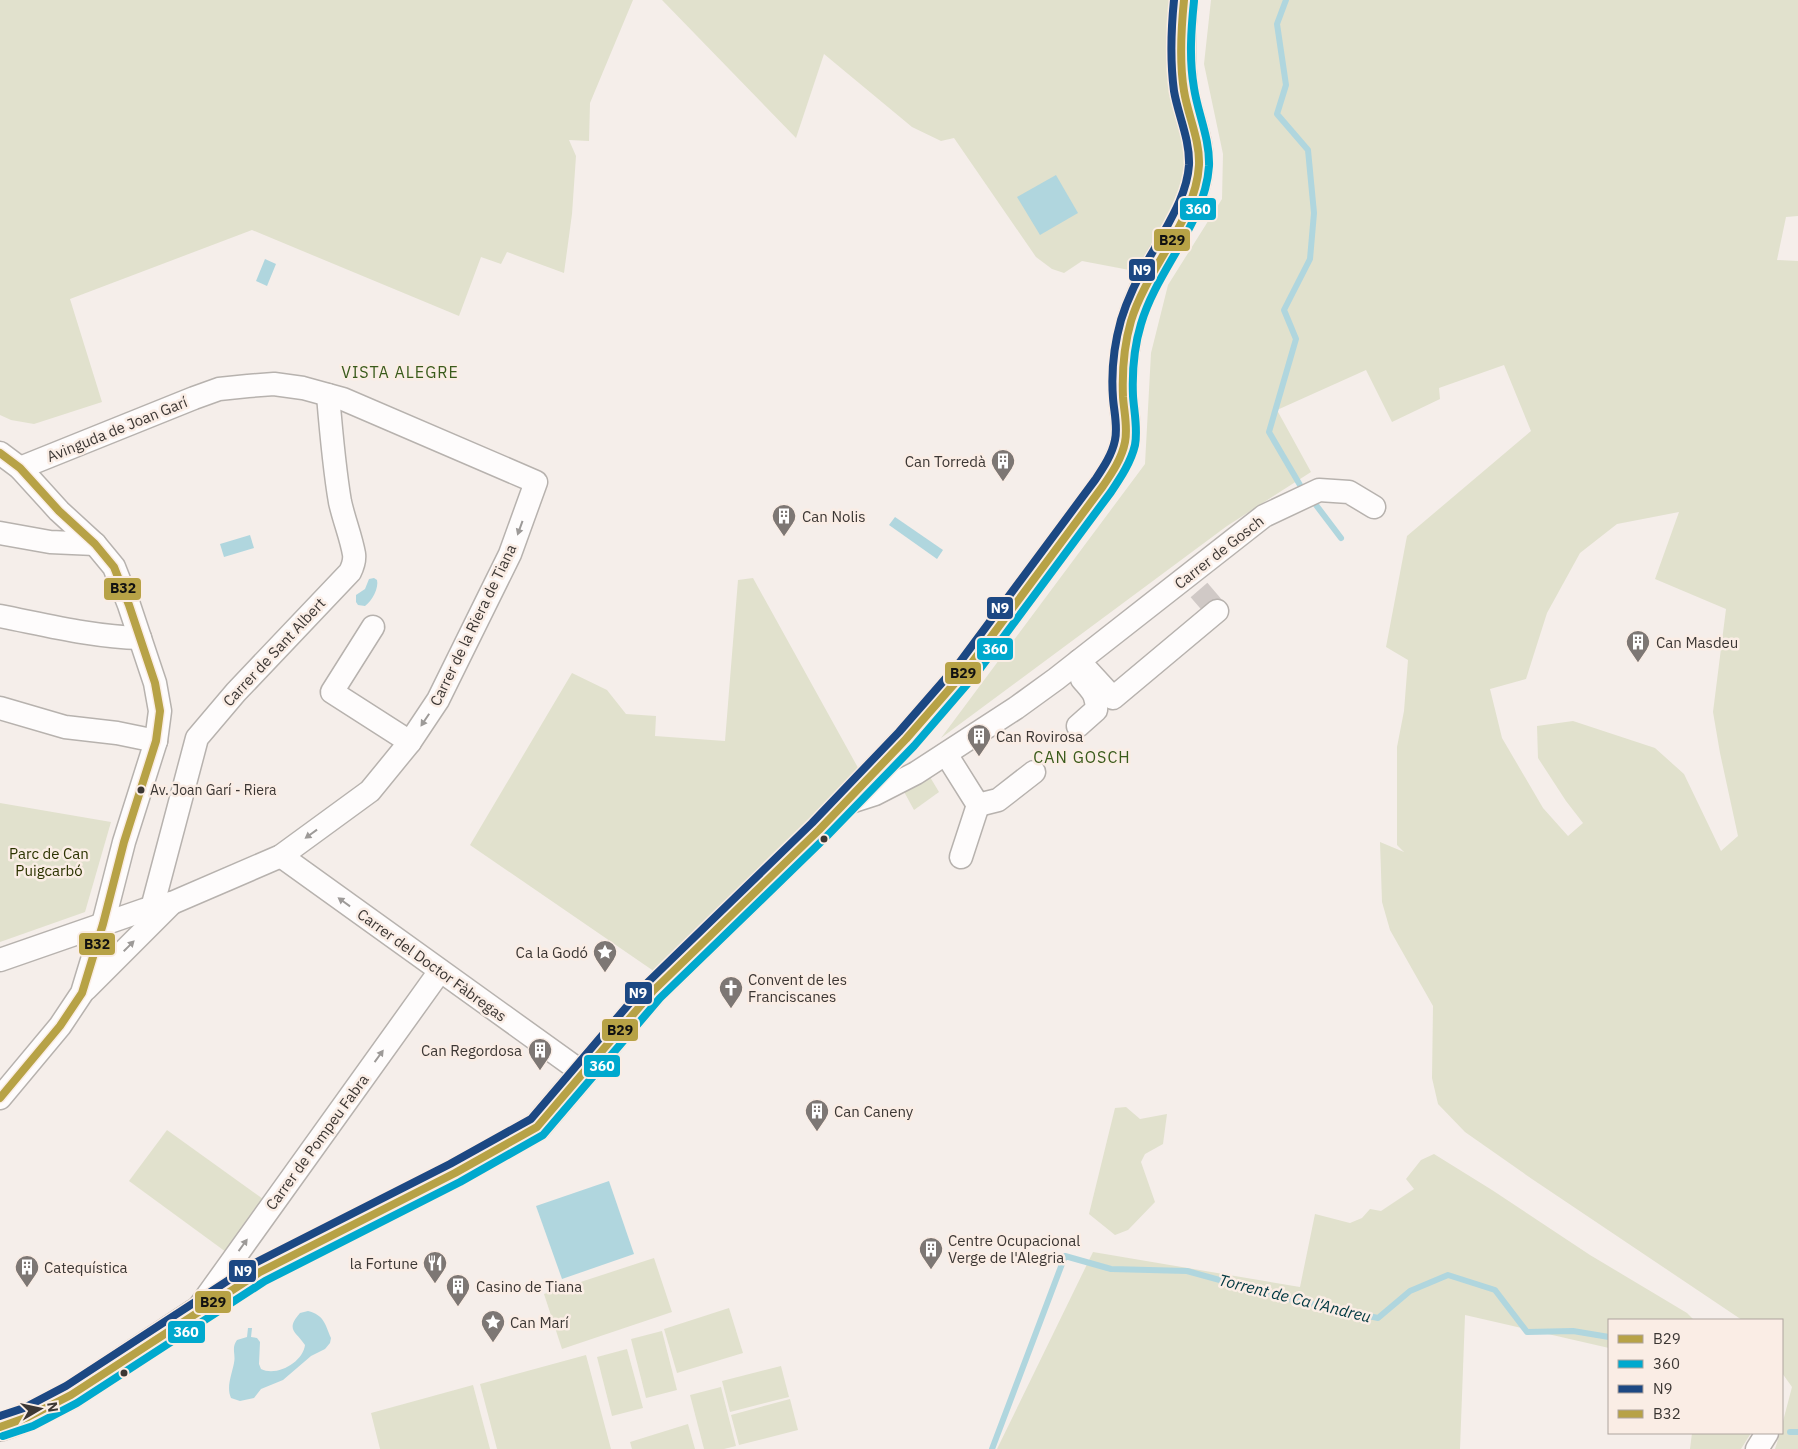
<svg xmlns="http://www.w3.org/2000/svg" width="1798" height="1449" font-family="'IBM Plex Sans',sans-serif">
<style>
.green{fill:#e1e1cd;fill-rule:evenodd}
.water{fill:#b0d6de}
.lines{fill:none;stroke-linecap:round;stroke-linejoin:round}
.stream{stroke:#b0d6de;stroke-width:6}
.street-tunnel{stroke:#d0c9c6;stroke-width:22;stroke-dasharray:22 11;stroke-linecap:butt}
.street-casing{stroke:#b7b2ae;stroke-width:25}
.secondary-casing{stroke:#b7b2ae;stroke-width:30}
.street{stroke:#fefcfc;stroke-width:22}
.secondary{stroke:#fefcfc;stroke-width:28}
.bus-1-casing{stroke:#faede5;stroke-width:11}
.bus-2-casing{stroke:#faede5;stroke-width:11}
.bus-3-casing{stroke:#faede5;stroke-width:11}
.bus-4-casing{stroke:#faede5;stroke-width:11}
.bus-1{stroke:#b7a246;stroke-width:8}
.bus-2{stroke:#00a9ce;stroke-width:8}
.bus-3{stroke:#1c4883;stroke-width:8}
.bus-4{stroke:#b7a246;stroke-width:8}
.oneway{fill:#9d9a98}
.bus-dot{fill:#3c3734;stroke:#faede5;stroke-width:2}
.labels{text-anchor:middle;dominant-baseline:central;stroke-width:5;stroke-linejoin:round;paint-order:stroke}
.bus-label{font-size:14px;fill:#3c3734;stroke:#faede5;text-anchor:start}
.street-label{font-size:15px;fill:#3c3734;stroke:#faede5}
.poi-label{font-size:15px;fill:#3c3734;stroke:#faede5;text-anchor:start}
.park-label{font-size:15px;fill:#2c3300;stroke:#faede5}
.neighbourhood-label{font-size:16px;letter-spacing:1px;fill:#3a5b1b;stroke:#faede5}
.water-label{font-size:16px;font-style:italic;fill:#003841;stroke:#faede5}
.line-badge{stroke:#faede5;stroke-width:2}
.badge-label{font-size:14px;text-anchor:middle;font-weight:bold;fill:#fff}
.pale-badge-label{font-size:14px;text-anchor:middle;font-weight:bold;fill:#111}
</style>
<rect width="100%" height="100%" fill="#f5eeea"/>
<!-- green -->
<g class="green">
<polygon points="0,0 633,0 590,103 589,141 569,140 576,156 572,214 564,273 507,252 501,264 481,257 459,316 252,230 70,299 102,402 34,424 11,420 0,415"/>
<polygon points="662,0 1176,0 1189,180 1140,272 1082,261 1064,273 1052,269 1036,257 954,138 941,141 912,127 824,54 796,138"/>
<path d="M 1211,0 L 1798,0 L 1798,216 L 1786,217 L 1777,260 L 1798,261 L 1798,1449 L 1775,1449 L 1780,1433 L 1782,1433 L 1782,1425 L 1792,1387 L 1782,1373 L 1782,1320 L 1742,1320 L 1532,1179 L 1465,1132 L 1438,1104 L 1432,1078 L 1433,1006 L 1390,930 L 1382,902 L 1380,842 L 1404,852 L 1397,845 L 1397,747 L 1404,711 L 1408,660 L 1386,647 L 1407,536 L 1531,431 L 1504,365 L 1439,388 L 1440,399 L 1392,422 L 1366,370 L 1277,410 L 1311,472 L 1227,526 L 941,738 L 1145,464 L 1151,353 L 1168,285 L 1222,199 L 1223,154 L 1204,64 ZM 1679,512 L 1655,579 L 1726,609 L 1713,712 L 1720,753 L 1738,836 L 1721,851 L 1684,774 L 1655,748 L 1573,721 L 1537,726 L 1538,758 L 1566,801 L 1583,823 L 1568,836 L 1543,808 L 1502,738 L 1490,689 L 1526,679 L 1547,613 L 1580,553 L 1617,524 Z"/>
<polygon points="753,578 862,775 658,974 470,845 572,673 607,690 626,714 656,716 655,736 725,741 738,580"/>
<polygon points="927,772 939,792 914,810 902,788"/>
<polygon points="0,803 111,822 85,912 0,942"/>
<polygon points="1126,1107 1140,1119 1167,1114 1163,1144 1145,1154 1141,1162 1155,1202 1128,1230 1115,1235 1089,1214 1115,1108"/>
<polygon points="167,1130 263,1199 226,1252 129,1181"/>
<polygon points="1434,1154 1492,1190 1590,1255 1687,1313 1694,1320 1609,1320 1609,1348 1465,1315 1460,1449 997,1449 1093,1252 1300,1287 1315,1214 1350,1223 1362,1218 1370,1209 1381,1211 1414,1189 1406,1179 1421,1160"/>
<polygon points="654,1258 672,1312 562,1349 544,1294"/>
<polygon points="729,1308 743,1353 677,1373 664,1329"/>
<polygon points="662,1331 677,1390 646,1398 631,1339"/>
<polygon points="627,1349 643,1408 612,1416 597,1357"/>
<polygon points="586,1355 611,1449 497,1449 480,1384"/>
<polygon points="781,1366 789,1397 730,1412 722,1381"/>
<polygon points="473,1385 490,1449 380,1449 371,1413"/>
<polygon points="721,1387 736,1446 724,1449 704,1449 690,1395"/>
<polygon points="790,1399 798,1430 739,1445 731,1415"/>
<polygon points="688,1424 695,1449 632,1449 630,1442"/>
<polygon points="1692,1433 1751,1433 1741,1449 1690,1449"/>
</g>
<!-- water -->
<g class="water">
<polygon points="1056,175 1078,213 1040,235 1017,197"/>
<polygon points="265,259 276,264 267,286 256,281"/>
<polygon points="895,517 943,550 937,559 889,525"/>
<polygon points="250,535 254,548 224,557 220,544"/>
<path d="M 374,578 L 377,580 C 379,588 372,601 365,606 L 358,605 L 356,602 L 356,595 L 365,589 L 369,579 Z"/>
<polygon points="609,1181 634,1254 562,1279 536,1206"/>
<path d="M 308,1311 C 324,1315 325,1324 331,1338 L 330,1343 L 325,1349 L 311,1356 L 283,1380 L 261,1389 L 254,1398 L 240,1401 L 231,1398 C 226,1387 232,1374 234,1363 C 236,1354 231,1348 237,1340 L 247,1337 L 248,1328 L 252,1328 L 251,1337 L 257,1338 L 260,1342 L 259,1364 L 261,1369 C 277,1377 303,1362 305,1345 C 296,1331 285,1330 300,1313 Z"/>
</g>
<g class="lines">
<!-- stream -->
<g class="stream">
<polyline points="1286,0 1277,24 1286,85 1277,114 1308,150 1314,213 1310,259 1284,310 1296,339 1269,432 1300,485"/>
<polyline points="1316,505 1341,538"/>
<polyline points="1790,1432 1798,1432"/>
<polyline points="992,1449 1065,1256 1111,1269 1187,1271 1289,1299 1378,1318 1410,1291 1448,1275 1495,1290 1527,1332 1573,1331 1609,1337"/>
</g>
<!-- street-tunnel -->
<polyline class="street-tunnel" points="1199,590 1217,611"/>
<!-- street casing -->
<g class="street-casing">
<g id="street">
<polyline points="0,453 20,468 59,511 95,544 114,567 129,605 155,683 160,711 156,741 124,842 103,924 82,993 60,1026 0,1098"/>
<polyline points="0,533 50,542 95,544"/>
<path d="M 0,616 C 46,625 93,637 140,638"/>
<polyline points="373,627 332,692 410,742"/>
<polyline points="1079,661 1113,698 1217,611"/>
<polyline points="0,708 65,727 117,733 156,741"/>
<path d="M 1078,726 L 1096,710 C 1098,695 1091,690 1082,679"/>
<polyline points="946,754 978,805 998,800 1034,772"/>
<polyline points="844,804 875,794 916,773 1016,708 1056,679 1264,516 1319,490 1349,492 1374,507"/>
<polyline points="281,856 583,1073"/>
<polyline points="961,857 978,805"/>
<path d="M 152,908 L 197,738 L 236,692 L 350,572 C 353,566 355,561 354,554 C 351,537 344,520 340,502 C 334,467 331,431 328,395"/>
<polyline points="0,960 144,910 172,903 281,856 370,791 410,742 438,700 510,554 536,482 343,399 303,388 274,384 248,386 219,389 194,398 20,468"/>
<polyline points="86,989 172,903"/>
<polyline points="197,1310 440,971"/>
<polyline points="1757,1449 1767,1433"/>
</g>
</g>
<!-- secondary casing -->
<g class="secondary-casing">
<path id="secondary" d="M 0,1427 L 28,1417 L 71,1395 L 195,1313 L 260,1272 L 455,1173 L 537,1127 L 653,991 L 819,830 L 906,739 L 968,668 L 1103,486 C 1113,472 1121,459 1125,442 C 1128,428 1124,412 1123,397 C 1122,372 1124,347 1131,322 C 1140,290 1159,260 1176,231 C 1185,213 1195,196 1198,175 C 1203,143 1189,120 1184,90 C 1180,60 1181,30 1184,0"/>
</g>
<!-- street -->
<use href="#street" class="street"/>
<!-- secondary -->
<use href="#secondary" class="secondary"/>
<!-- bus-1 casing -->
<g class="bus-1-casing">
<path id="bus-1" d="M 0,1427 L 28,1417 L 71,1395 L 260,1272 L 455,1173 L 537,1127 L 653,991 L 819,830 L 906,739 L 968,668 L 1103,486 C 1112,473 1122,458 1125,442 C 1128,427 1124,412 1123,397 C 1122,372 1124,345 1131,321 C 1147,268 1196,220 1199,165 C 1200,140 1188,116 1184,91 C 1179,61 1181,30 1184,0"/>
</g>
<!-- bus-2 casing -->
<g class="bus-2-casing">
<path id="bus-2" d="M 3,1436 L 33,1426 L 77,1403 L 265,1281 L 460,1182 L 543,1135 L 660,998 L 826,837 L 914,746 L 976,674 L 1111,492 C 1121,477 1131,462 1135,445 C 1138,428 1134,412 1133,396 C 1132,372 1134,347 1141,324 C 1157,269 1205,224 1209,166 C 1210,139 1198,114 1194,88 C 1189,59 1191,30 1194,1"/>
</g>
<!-- bus-3 casing -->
<g class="bus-3-casing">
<path id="bus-3" d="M 0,1416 L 24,1408 L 66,1386 L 255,1263 L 450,1164 L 531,1119 L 646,984 L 812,823 L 899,732 L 960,662 L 1095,480 C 1103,468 1112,455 1115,440 C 1118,426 1114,412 1113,398 C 1111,372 1114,345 1121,320 C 1129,294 1141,271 1155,248 C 1169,222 1187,195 1189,165 C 1190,139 1178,115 1174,91 C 1170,61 1171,30 1174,0"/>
</g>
<!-- bus-4 casing -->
<g class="bus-4-casing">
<polyline id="bus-4" points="0,453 20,468 59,511 95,544 114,567 129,605 155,683 160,711 156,741 124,842 103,924 82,993 60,1026 0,1098"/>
</g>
<!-- bus-1 -->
<use href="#bus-1" class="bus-1"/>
<!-- bus-2 -->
<use href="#bus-2" class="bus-2"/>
<!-- bus-3 -->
<use href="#bus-3" class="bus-3"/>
<!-- bus-4 -->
<use href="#bus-4" class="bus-4"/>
</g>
<!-- one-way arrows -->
<defs><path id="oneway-solid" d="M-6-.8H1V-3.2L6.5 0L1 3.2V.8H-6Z" transform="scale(1.25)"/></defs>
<g class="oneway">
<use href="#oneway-solid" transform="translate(520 528) rotate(110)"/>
<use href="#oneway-solid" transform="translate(425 720) rotate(124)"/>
<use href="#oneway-solid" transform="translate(311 834) rotate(144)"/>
<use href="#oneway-solid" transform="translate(344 902) rotate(-144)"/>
<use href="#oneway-solid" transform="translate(129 946) rotate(-45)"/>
<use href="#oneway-solid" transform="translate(379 1056) rotate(-54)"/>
<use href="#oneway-solid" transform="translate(243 1245) rotate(-54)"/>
</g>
<!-- icons -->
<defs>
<g id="building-pin" transform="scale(1.25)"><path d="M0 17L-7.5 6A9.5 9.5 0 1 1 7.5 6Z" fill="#7d7774" stroke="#faede5"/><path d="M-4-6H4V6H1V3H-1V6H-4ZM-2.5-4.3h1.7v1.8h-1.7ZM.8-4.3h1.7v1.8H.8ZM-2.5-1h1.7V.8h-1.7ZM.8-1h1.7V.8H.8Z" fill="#fff"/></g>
<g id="sight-pin" transform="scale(1.25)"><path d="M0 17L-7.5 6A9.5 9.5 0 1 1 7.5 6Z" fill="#7d7774" stroke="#faede5"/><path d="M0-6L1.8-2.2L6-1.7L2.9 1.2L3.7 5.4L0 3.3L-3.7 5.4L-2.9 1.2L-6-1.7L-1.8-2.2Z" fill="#fff"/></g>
<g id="church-pin" transform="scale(1.25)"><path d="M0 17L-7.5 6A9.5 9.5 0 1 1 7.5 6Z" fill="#7d7774" stroke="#faede5"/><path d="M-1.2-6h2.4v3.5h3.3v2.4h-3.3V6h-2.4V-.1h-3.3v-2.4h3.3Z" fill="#fff"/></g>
<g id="restaurant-pin" transform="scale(1.25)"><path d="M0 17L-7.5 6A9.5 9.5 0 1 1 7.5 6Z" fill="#7d7774" stroke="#faede5"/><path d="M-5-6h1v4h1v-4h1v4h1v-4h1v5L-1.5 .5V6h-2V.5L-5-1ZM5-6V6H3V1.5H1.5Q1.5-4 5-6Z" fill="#fff"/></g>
</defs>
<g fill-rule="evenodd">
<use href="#building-pin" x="1003" y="461"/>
<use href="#building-pin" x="784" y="516"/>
<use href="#building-pin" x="1638" y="642"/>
<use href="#building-pin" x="979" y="736"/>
<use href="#sight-pin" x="605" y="952"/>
<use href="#church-pin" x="731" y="988"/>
<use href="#building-pin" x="540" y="1050"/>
<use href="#building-pin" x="817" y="1111"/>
<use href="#building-pin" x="931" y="1249"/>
<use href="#restaurant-pin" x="435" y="1263"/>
<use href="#building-pin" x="27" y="1267"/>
<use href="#building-pin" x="458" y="1286"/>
<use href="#sight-pin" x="493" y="1322"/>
</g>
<!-- markers -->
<g class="bus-dot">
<circle cx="141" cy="790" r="4.5"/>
<circle cx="824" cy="839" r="4.5"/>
<circle cx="124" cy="1373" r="4.5"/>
</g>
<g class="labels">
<!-- bus labels -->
<g class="bus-label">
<text x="150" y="790">Av. Joan Garí - Riera</text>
</g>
<!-- street labels -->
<g class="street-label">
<text transform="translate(117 429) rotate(-22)">Avinguda de Joan Garí</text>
<text transform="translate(1219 552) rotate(-38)">Carrer de Gosch</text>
<text transform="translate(473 625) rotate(-64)">Carrer de la Riera de Tiana</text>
<text transform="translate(274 652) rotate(-47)">Carrer de Sant Albert</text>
<text transform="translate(432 965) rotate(36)">Carrer del Doctor Fàbregas</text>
<text transform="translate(317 1142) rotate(-54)">Carrer de Pompeu Fabra</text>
</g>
<!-- poi labels -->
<g class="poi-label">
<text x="986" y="461" text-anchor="end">Can Torredà</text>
<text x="802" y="516">Can Nolis</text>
<text x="1656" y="642">Can Masdeu</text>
<text x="996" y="736">Can Rovirosa</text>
<text x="588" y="952" text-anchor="end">Ca la Godó</text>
<text x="748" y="979">Convent de les<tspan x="748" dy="17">Franciscanes</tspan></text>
<text x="522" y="1050" text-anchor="end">Can Regordosa</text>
<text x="834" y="1111">Can Caneny</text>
<text x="948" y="1240">Centre Ocupacional<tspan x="948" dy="17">Verge de l'Alegria</tspan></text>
<text x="418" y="1263" text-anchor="end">la Fortune</text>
<text x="44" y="1267">Catequística</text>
<text x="476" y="1286">Casino de Tiana</text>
<text x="510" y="1322">Can Marí</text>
</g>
<!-- park labels -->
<g class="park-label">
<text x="49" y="853">Parc de Can<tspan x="49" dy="17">Puigcarbó</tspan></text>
</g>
<!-- neighbourhood labels -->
<g class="neighbourhood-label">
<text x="400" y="372">VISTA ALEGRE</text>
<text x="1082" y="757">CAN GOSCH</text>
</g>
<!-- water labels -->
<g class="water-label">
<text transform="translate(1295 1298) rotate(14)">Torrent de Ca l'Andreu</text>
</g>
</g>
<g class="line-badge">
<rect x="1179" y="197" width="38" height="24" rx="5" fill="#00a9ce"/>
<rect x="1153" y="228" width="38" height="24" rx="5" fill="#b7a246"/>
<rect x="1128" y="258" width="28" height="24" rx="5" fill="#1c4883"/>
<rect x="103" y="577" width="39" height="24" rx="5" fill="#b7a246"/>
<rect x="986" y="596" width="28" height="24" rx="5" fill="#1c4883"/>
<rect x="976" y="637" width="38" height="24" rx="5" fill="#00a9ce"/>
<rect x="944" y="661" width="38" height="24" rx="5" fill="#b7a246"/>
<rect x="78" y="932" width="38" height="24" rx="5" fill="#b7a246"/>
<rect x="624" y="981" width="29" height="24" rx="5" fill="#1c4883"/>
<rect x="601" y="1018" width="38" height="24" rx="5" fill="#b7a246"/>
<rect x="583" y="1054" width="38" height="24" rx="5" fill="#00a9ce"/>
<rect x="228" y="1259" width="29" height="24" rx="5" fill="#1c4883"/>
<rect x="194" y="1290" width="38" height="24" rx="5" fill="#b7a246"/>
<rect x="167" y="1320" width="39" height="24" rx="5" fill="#00a9ce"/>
</g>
<g class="badge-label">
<text x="1198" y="214">360</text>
<text x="1142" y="275">N9</text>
<text x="1000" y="613">N9</text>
<text x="995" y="654">360</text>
<text x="638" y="998">N9</text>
<text x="602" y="1071">360</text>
<text x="243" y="1276">N9</text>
<text x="186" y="1337">360</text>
</g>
<g class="pale-badge-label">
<text x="1172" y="245">B29</text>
<text x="123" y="593">B32</text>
<text x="963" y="678">B29</text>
<text x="97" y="949">B32</text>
<text x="620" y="1035">B29</text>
<text x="213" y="1307">B29</text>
</g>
<!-- legend -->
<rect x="1608" y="1319" width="175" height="115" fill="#faede5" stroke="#aea49e"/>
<rect x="1618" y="1335" width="25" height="8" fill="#b7a246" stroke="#aea49e"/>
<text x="1653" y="1344" font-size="15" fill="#3c3734">B29</text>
<rect x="1618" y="1360" width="25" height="8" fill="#00a9ce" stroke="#aea49e"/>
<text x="1653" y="1369" font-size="15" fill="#3c3734">360</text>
<rect x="1618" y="1385" width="25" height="8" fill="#1c4883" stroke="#aea49e"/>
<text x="1653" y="1394" font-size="15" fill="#3c3734">N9</text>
<rect x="1618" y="1410" width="25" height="8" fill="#b7a246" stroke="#aea49e"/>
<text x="1653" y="1419" font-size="15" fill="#3c3734">B32</text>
<!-- north arrow -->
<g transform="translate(40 1409) rotate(81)" stroke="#faede5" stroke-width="4" paint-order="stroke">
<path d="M0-4L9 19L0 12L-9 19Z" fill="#3c3734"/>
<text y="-8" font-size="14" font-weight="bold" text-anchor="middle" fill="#3c3734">N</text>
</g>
</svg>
